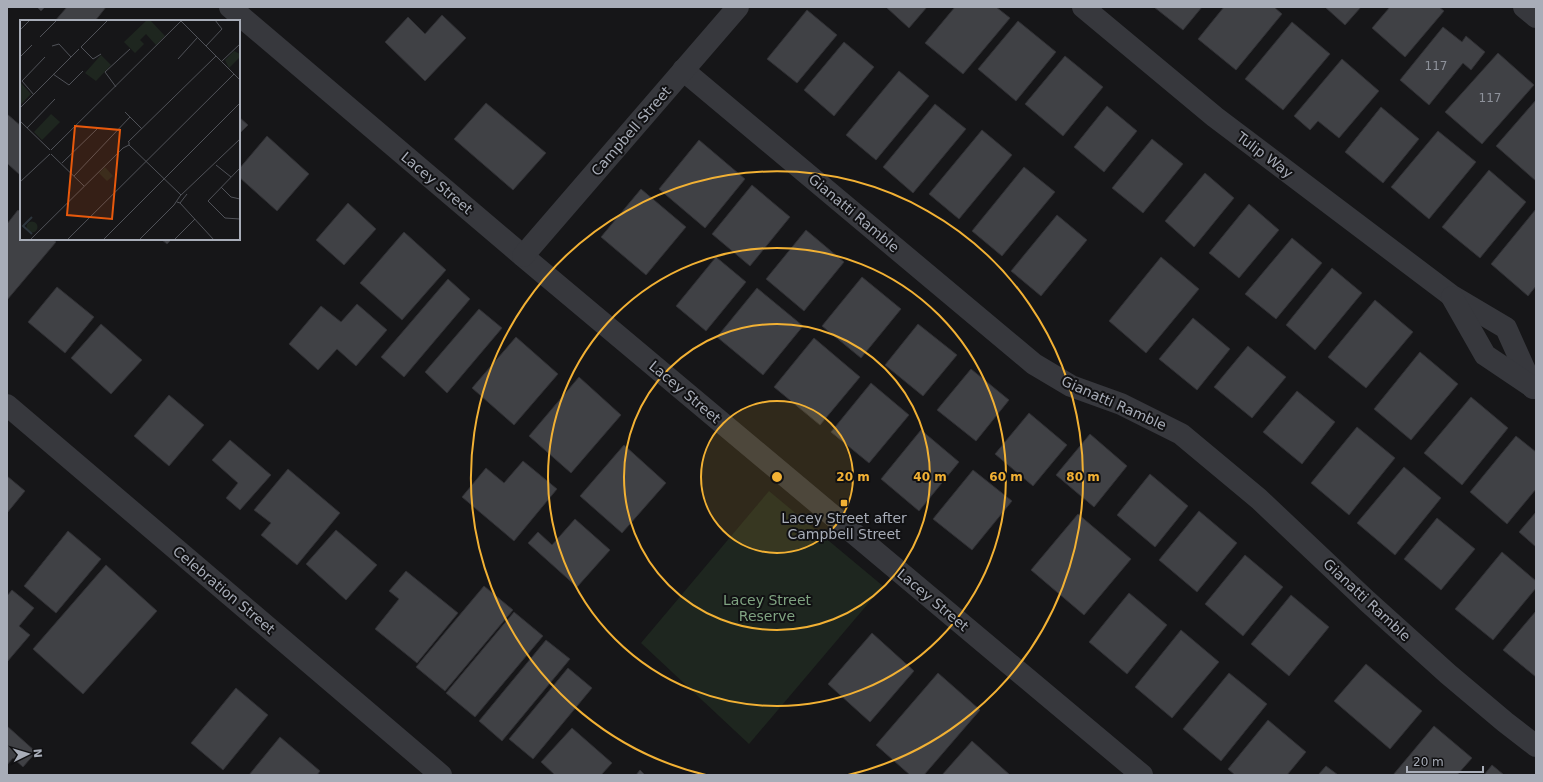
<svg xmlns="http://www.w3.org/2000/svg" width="1543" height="782" font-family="'DejaVu Sans',sans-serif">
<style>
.green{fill:#1e261f}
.building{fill:#404145;stroke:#303034}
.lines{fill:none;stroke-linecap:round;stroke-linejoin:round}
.street{stroke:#37383d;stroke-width:22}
.ring{fill:none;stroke:#f2b134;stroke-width:2}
.poi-dot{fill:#f2b134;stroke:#111113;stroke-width:1.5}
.labels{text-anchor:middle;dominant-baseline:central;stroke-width:4;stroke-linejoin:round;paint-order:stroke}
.number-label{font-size:12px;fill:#8e929b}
.street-label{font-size:14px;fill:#a8adb8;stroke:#111113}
.poi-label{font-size:14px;fill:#a8adb8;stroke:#111113}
.park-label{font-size:14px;fill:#7fa381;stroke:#111113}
.inset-river{fill:none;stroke:#2c353c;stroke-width:2}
.inset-road{fill:none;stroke:#505258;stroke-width:1}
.view{fill:#e8590c;fill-opacity:0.15;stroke:#e8590c;stroke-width:2}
.inset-edge{fill:none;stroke:#a8adb8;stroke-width:2}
.centre{fill:#f2b134;stroke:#111113;stroke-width:2}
.ring-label{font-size:12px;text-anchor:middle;font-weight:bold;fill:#f2b134;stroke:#111113;stroke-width:4;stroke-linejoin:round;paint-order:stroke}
</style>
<rect width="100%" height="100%" fill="#161618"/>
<!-- green -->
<polygon class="green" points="769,491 883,586 749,744 641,643"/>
<!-- building -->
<g class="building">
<polygon points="37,7 45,7 41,11"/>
<polygon points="67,7 106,7 95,21 55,21"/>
<polygon points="886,7 927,7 909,28"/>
<polygon points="955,7 996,7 1010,18 963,74 925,43"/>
<polygon points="1154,7 1202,7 1183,30"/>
<polygon points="1224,7 1274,7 1282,14 1236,70 1198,39"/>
<polygon points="1325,7 1361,7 1345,25"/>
<polygon points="1390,7 1439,7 1444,11 1405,57 1372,28"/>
<polygon points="807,10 837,35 797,83 767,59"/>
<polygon points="442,15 466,38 425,81 385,42 408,17 425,34"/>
<polygon points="1018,21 1056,52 1016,101 978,69"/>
<polygon points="1292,22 1330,54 1283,110 1245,79"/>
<polygon points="1443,27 1462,42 1466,36 1485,52 1471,70 1463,63 1429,105 1400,80"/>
<polygon points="844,42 874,67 834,116 804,90"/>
<polygon points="1498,53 1534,85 1482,144 1445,112"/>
<polygon points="1065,56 1103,87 1063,136 1025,104"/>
<polygon points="1342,59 1379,91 1339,138 1318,121 1310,130 1294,116"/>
<polygon points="899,71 929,96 876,160 846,135"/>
<polygon points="1536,100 1536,181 1496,146"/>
<polygon points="486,103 546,153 513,190 454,139"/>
<polygon points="935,104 966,129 913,193 883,167"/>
<polygon points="1107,106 1137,131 1104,172 1074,147"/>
<polygon points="1381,107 1419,139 1383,183 1345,152"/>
<polygon points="7,114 21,126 20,175 8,164 7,165"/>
<polygon points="239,117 248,125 239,134"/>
<polygon points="982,130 1012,155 959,219 929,194"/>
<polygon points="1438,131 1476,162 1429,219 1391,187"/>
<polygon points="267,136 309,174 277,211 239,177 239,169"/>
<polygon points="1152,139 1183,164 1143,213 1112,188"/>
<polygon points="699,140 745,179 705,228 659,189"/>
<polygon points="1024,167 1055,192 1002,256 972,231"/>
<polygon points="1489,170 1526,202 1480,258 1442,227"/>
<polygon points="1205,173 1234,198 1194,247 1165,221"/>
<polygon points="752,185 790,217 750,266 712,234"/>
<polygon points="641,189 686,227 646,275 601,237"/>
<polygon points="348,203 376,229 344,265 316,240"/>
<polygon points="1249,204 1279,230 1239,278 1209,253"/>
<polygon points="1536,209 1536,286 1528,296 1491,264"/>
<polygon points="18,210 21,213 21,239 52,239 56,242 7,300 7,224"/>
<polygon points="1057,215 1087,240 1041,296 1011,271"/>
<polygon points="806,230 844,262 804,311 766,279"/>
<polygon points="404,232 446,270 402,320 360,283"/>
<polygon points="1292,238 1322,263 1276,319 1245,294"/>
<polygon points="161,239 172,239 167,244"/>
<polygon points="716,257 746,282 706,331 676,306"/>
<polygon points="1161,257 1199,289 1146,353 1109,321"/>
<polygon points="1332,268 1362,293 1315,350 1286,325"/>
<polygon points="862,277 901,309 861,358 822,326"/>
<polygon points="448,279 470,299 404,377 381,357"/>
<polygon points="57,287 94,317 65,353 28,322"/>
<polygon points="757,288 803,326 763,375 717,337"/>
<polygon points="1375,300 1413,332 1366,388 1328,357"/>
<polygon points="357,304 387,330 356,366 337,349 318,370 289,344 321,306 341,322"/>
<polygon points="479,309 502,328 447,393 425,372"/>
<polygon points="1193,318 1230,349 1197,390 1159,359"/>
<polygon points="101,324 142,360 111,394 71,358"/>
<polygon points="918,324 957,355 923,396 885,365"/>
<polygon points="516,337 558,374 514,425 472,388"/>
<polygon points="814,338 860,377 820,425 774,387"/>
<polygon points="1248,346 1286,377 1252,418 1214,387"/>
<polygon points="1420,352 1458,384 1411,440 1374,409"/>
<polygon points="971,369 1009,400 976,441 937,410"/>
<polygon points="579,377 621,415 571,473 529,436"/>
<polygon points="871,383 909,415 869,463 831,432"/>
<polygon points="1297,391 1335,422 1302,464 1263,432"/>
<polygon points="169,395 204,425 169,466 134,436"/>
<polygon points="1471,397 1508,428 1462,485 1424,453"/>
<polygon points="1029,413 1067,445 1033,486 995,454"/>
<polygon points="1357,427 1395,458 1349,515 1311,483"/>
<polygon points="921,430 959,462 919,511 881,479"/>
<polygon points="1090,434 1127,466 1094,507 1056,475"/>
<polygon points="1516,436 1536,452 1536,489 1507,524 1470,492"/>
<polygon points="230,440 271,475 240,510 226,498 238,483 212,460"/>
<polygon points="624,445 666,483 622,533 580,496"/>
<polygon points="523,461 557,489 514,541 462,497 486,468 504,483"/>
<polygon points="1404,467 1441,498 1395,555 1357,523"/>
<polygon points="288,469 340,513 297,565 261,535 271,523 254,510"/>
<polygon points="973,470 1012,501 972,550 933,519"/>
<polygon points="1150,474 1188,506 1155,547 1117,515"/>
<polygon points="7,476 25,491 7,513"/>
<polygon points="1199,511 1237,543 1197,592 1159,560"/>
<polygon points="1536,512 1536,547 1519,532"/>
<polygon points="1078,514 1131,559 1084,615 1031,570"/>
<polygon points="1437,518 1475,549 1441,590 1404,559"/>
<polygon points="575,519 610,550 577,587 528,543 538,532 552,545"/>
<polygon points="336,530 377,565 346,600 306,564"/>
<polygon points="68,531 101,559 56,613 24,586"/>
<polygon points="1502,552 1536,581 1536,588 1493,640 1455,609"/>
<polygon points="1245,555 1283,587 1243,636 1205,604"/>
<polygon points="106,565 157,611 83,694 33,649"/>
<polygon points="406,571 458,613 417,663 375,629 399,599 389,591"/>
<polygon points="484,586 513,610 445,691 416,667"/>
<polygon points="12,590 34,608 19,626 30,635 7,662 7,596"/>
<polygon points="1129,593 1167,625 1127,674 1089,642"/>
<polygon points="1291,595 1329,627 1289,676 1251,644"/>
<polygon points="1536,611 1536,677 1503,650"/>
<polygon points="514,612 543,636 475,717 446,693"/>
<polygon points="1181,630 1219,662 1172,718 1135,687"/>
<polygon points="872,633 914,671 870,722 828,684"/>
<polygon points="546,640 570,659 502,741 479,721"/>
<polygon points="1366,664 1422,711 1390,749 1334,701"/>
<polygon points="568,668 592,688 533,759 509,739"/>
<polygon points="938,673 980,710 924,775 910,775 876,745"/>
<polygon points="1229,673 1267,704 1221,761 1183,729"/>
<polygon points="236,688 268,715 223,770 191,743"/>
<polygon points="1268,720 1306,752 1287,775 1235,775 1228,769"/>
<polygon points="7,726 36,752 23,767 13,758 7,765"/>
<polygon points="1434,726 1472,758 1457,775 1393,775"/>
<polygon points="572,728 612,763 601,775 555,775 541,762"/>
<polygon points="280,737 320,771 317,775 249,775"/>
<polygon points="972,741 1010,775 942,775"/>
<polygon points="1492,765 1504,775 1484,775"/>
<polygon points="1326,766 1338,775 1318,775"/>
<polygon points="640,770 645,775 636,775"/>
</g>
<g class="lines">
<!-- street -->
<g class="street">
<polyline points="230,7 523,256 1142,775"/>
<polyline points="1083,7 1215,117 1452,296 1506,328 1533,388"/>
<polyline points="1524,7 1536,17"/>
<polyline points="683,70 1034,364 1071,386 1121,404 1181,434 1259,499 1367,601 1448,674 1505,722 1536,746"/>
<polyline points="523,256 738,7"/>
<polyline points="1452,297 1485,355 1534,388"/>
<polyline points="7,405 441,775"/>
</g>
</g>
<!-- distance rings -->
<circle cx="777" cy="477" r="76" fill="#f2b134" fill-opacity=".12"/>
<g class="ring">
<circle cx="777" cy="477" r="76"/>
<circle cx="777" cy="477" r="153"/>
<circle cx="777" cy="477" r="229"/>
<path d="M706 775A306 306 0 1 1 848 775"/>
</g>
<!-- markers -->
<rect class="poi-dot" x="840" y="499" width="8" height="8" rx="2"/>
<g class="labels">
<!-- number labels -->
<g class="number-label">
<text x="1436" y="66">117</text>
<text x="1490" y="98">117</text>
</g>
<!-- street labels -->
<g class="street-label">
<text transform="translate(631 131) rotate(-49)">Campbell Street</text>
<text transform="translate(1265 155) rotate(37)">Tulip Way</text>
<text transform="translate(437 183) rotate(40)">Lacey Street</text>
<text transform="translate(854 213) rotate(40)">Gianatti Ramble</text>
<text transform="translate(685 392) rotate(40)">Lacey Street</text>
<text transform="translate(1114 403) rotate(24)">Gianatti Ramble</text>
<text transform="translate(224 590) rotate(40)">Celebration Street</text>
<text transform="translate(933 600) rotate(40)">Lacey Street</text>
<text transform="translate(1367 600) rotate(43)">Gianatti Ramble</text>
</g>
<!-- poi labels -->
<g class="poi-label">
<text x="844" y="518">Lacey Street after<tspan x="844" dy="16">Campbell Street</tspan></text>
</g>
<!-- park labels -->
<g class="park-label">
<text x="767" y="600">Lacey Street<tspan x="767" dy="16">Reserve</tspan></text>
</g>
</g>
<!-- overview -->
<g transform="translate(20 20)">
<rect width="220" height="220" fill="#161618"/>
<path d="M 127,0 L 130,0 L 145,16 L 136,25 L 126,14 L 120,20 L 124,24 L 115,33 L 104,22 ZM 214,31 L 220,34 L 220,37 L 209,48 L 205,40 ZM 81,35 L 91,45 L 76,61 L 65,53 ZM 0,62 L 11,74 L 0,85 ZM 31,94 L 40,102 L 22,120 L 14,112 ZM 85,147 L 93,156 L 87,161 L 79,153 ZM6.5 207a5.5 5.5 0 1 1 11 0a5.5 5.5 0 1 1-11 0Z" fill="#1e261f"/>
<path class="inset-river" d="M 12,214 L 3,206 L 12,197"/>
<path class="inset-road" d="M 161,1 L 220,60M 0,10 L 10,0M 20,17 L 37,0M 32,26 L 39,24 L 51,37M 186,26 L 202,9 L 195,0M 81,34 L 73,39 L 61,27 L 88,0M 0,37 L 12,25M 158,39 L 177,18M 202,41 L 220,24M 33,54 L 49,65 L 63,51M 96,67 L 85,52 L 110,29M 14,75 L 2,61 L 25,37M 0,88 L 59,29M 105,92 L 122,109M 0,101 L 30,130M 7,108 L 35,79M 108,122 L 196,36M 109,125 L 161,175M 31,130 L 161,1M 31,134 L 64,166M 42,143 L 77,109M 196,145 L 211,157M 220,148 L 188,181 L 205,198 L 220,199M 54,156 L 110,97M 0,162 L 30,134M 201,167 L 211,177 L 220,179M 157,182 L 160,183 L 167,174M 160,183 L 194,220M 10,220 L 103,128 L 109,125 L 109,122M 47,220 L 214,54M 83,220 L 220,83M 119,220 L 154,185 L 160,176 L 220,119M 154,220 L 175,199"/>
<path class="view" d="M 55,106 L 100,110 L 92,199 L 47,195 Z"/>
<rect width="220" height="220" class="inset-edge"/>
</g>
<circle cx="777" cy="477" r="6" class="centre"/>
<g class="ring-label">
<text x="853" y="481">20 m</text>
<text x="930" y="481">40 m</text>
<text x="1006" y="481">60 m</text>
<text x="1083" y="481">80 m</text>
</g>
<!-- border -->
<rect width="1543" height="782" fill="none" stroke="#a8adb8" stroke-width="16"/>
<!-- north arrow -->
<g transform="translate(28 754) rotate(85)" stroke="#111113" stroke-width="3" paint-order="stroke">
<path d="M0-3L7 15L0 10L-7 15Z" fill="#a8adb8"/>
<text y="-6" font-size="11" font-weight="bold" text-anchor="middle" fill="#a8adb8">N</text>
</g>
<!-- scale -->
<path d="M1407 766v6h76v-6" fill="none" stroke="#a8adb8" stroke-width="2"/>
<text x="1413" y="766" font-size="12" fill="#a8adb8" stroke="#111113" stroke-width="3" paint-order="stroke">20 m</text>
</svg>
